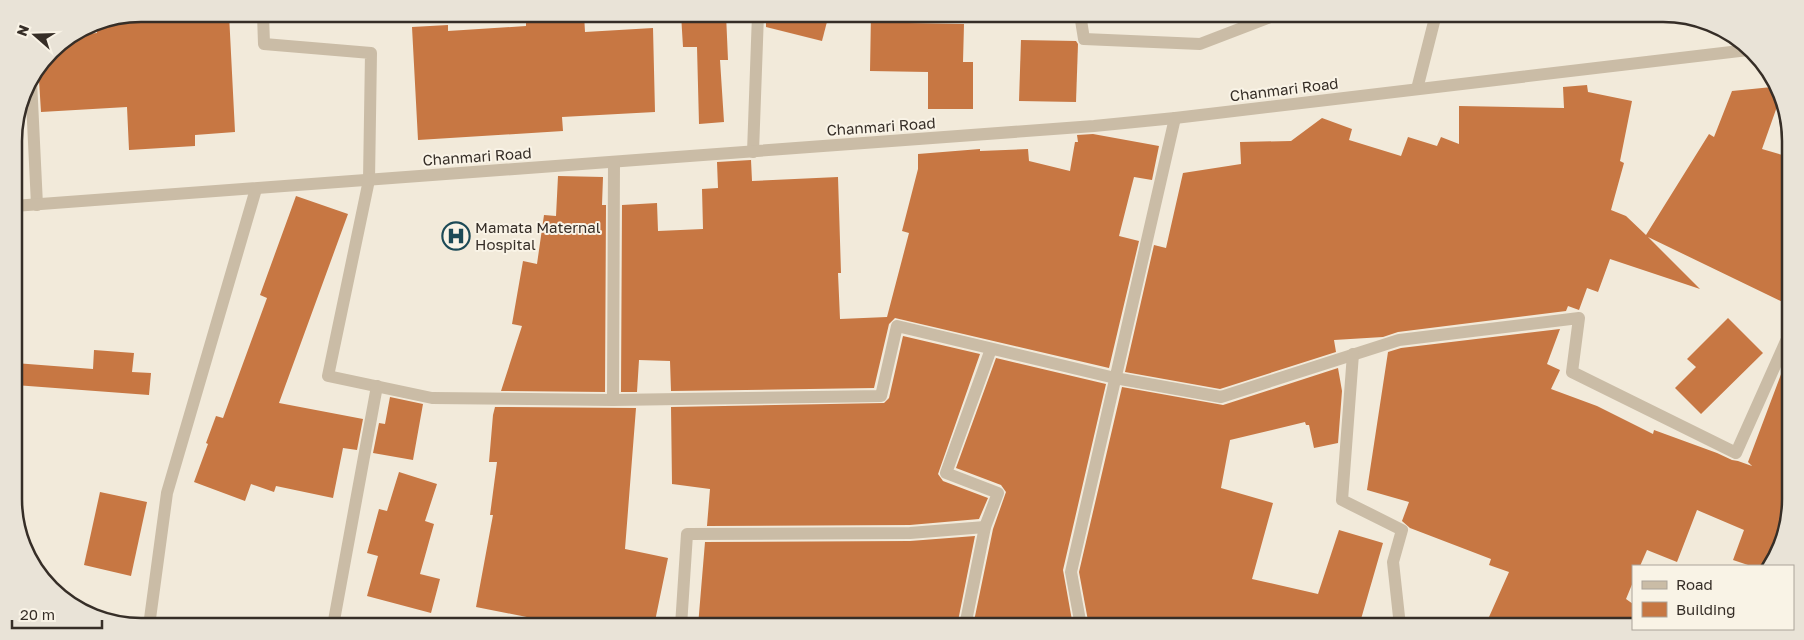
<svg xmlns="http://www.w3.org/2000/svg" width="1804" height="640" font-family="'Golos Text',sans-serif">
<style>
.building{fill:#c77743}
.lines{fill:none;stroke-linecap:round;stroke-linejoin:round}
.minor{stroke:#cabca6;stroke-width:12}
.labels{text-anchor:middle;dominant-baseline:central;stroke-width:4;stroke-linejoin:round;paint-order:stroke}
.street-label{font-size:15px;fill:#362e27;stroke:#f9f3e6}
.poi-label{font-size:15px;fill:#362e27;stroke:#f9f3e6;text-anchor:start}
.rim{fill:none;stroke:#362e27;stroke-width:2.5}
</style>
<rect width="100%" height="100%" fill="#f2eada"/>
<!-- building -->
<g class="building">
<polygon points="142,14 229,14 235,132 195,135 195,146 129,150 127,107 41,112 39,80 36,74 57,46 75,35 97,33 96,23"/>
<polygon points="526,14 584,14 585,32 653,28 655,112 562,117 563,131 418,140 412,27 448,25 448,31 526,26"/>
<polygon points="681,14 726,14 728,60 720,60 724,122 699,124 697,47 683,47"/>
<polygon points="766,14 829,14 822,41 766,27"/>
<polygon points="871,14 908,14 908,23 964,24 963,62 973,62 973,109 928,109 928,72 870,71"/>
<polygon points="1021,40 1076,41 1078,44 1076,102 1019,101"/>
<polygon points="1587,85 1588,92 1632,101 1620,161 1624,163 1611,210 1626,216 1646,235 1709,134 1714,137 1732,91 1772,87 1779,101 1762,149 1789,157 1787,304 1648,237 1700,289 1610,259 1598,292 1587,288 1579,310 1568,306 1566,311 1398,332 1383,337 1334,340 1336,352 1220,389 1125,372 1154,245 1166,248 1183,173 1241,164 1240,142 1291,141 1322,118 1352,129 1349,140 1401,156 1408,137 1437,146 1441,137 1459,144 1459,106 1564,108 1563,87"/>
<polygon points="1093,134 1159,146 1152,180 1134,177 1119,236 1139,241 1109,368 895,318 889,324 874,388 671,391 670,361 639,360 637,392 621,392 622,205 657,203 658,231 703,229 702,189 718,188 717,162 751,160 752,181 838,177 841,273 838,273 840,319 887,317 909,233 902,231 918,169 918,154 980,149 980,151 1028,149 1029,161 1070,171 1075,142 1078,142 1077,135"/>
<polygon points="558,176 603,177 602,205 606,205 605,392 501,391 522,326 512,324 523,261 537,264 544,215 556,216"/>
<polygon points="296,196 348,214 279,403 363,419 357,450 343,448 333,498 276,486 274,492 251,484 245,501 194,482 208,444 206,443 216,416 223,418 267,298 260,295"/>
<polygon points="1728,318 1763,353 1701,414 1675,388 1696,367 1687,359"/>
<polygon points="1560,329 1547,364 1560,370 1551,389 1597,406 1653,434 1654,430 1717,453 1732,460 1738,461 1752,466 1748,462 1783,369 1786,370 1784,539 1764,566 1751,566 1733,560 1744,530 1697,510 1677,562 1647,550 1640,566 1633,566 1633,582 1626,599 1633,604 1633,626 1485,626 1509,572 1489,565 1491,559 1410,528 1402,521 1409,502 1367,490 1388,352 1401,348"/>
<polygon points="903,336 980,354 938,474 943,481 988,498 979,519 910,525 707,526 710,489 672,484 671,407 884,403 889,398"/>
<polygon points="94,350 134,353 132,372 151,373 149,395 15,385 15,363 93,369"/>
<polygon points="996,358 1106,384 1063,570 1073,626 973,626 993,529 1006,492 1001,485 956,468"/>
<polygon points="1338,368 1342,391 1338,443 1314,448 1309,425 1306,425 1305,422 1230,440 1221,488 1273,503 1252,579 1318,594 1339,530 1383,543 1359,626 1221,626 1191,619 1191,626 1089,626 1079,572 1122,387 1223,405"/>
<polygon points="390,397 423,404 413,460 373,453 379,423 385,424"/>
<polygon points="495,407 636,408 625,549 668,558 654,626 602,626 562,619 562,624 476,607 493,515 490,515 497,462 489,462 493,415"/>
<polygon points="399,472 437,484 425,521 434,524 420,574 440,579 431,613 367,596 378,556 367,553 379,509 387,511"/>
<polygon points="100,492 147,502 131,576 84,565"/>
<polygon points="975,536 957,626 698,626 705,542 910,541"/>
</g>
<g class="lines">
<!-- minor -->
<g class="minor">
<polyline points="263,14 264,44 371,53 369,180 328,376 432,398 613,400 881,396 897,326 1115,378 1221,397 1399,340 1579,318 1572,372 1736,453 1786,341"/>
<polyline points="1080,14 1084,39 1200,44 1278,14"/>
<polyline points="31,80 37,205"/>
<polyline points="1417,89 1436,14"/>
<polyline points="753,152 758,14"/>
<polyline points="14,206 1094,126 1175,118 1748,50"/>
<polyline points="1353,354 1342,500 1402,530 1393,562 1400,626"/>
<polyline points="613,400 614,162"/>
<polyline points="149,626 167,493 256,189"/>
<polyline points="333,626 377,386"/>
<polyline points="681,626 687,534 910,533 985,527"/>
<polyline points="965,626 985,527 998,493 946,473 991,349"/>
<polyline points="1081,626 1071,572 1175,118"/>
</g>
</g>
<!-- icons -->
<defs>
<g id="hospital-ring" transform="scale(1.4375)"><circle r="9.5" fill="#f9f3e6" stroke="#1c4a57" stroke-width="1.5"/><path d="M-5-5h3v3.5h4V-5h3V5h-3V1.5h-4V5h-3Z" fill="#1c4a57"/></g>
</defs>
<g fill-rule="evenodd">
<use href="#hospital-ring" x="456" y="236"/>
</g>
<g class="labels">
<!-- street labels -->
<g class="street-label">
<text transform="translate(1284 89) rotate(-7)">Chanmari Road</text>
<text transform="translate(881 126) rotate(-4)">Chanmari Road</text>
<text transform="translate(477 156) rotate(-4)">Chanmari Road</text>
</g>
<!-- poi labels -->
<g class="poi-label">
<text x="475" y="227">Mamata Maternal<tspan x="475" dy="17">Hospital</tspan></text>
</g>
</g>
<!-- crop -->
<path d="M0 0H1804V640H0ZM141 22H1663A119 119 0 0 1 1782 141V499A119 119 0 0 1 1663 618H141A119 119 0 0 1 22 499V141A119 119 0 0 1 141 22Z" fill="#e9e3d7" fill-rule="evenodd"/>
<path class="rim" d="M141 22H1663A119 119 0 0 1 1782 141V499A119 119 0 0 1 1663 618H141A119 119 0 0 1 22 499V141A119 119 0 0 1 141 22Z"/>
<!-- legend -->
<rect x="1632" y="565" width="162" height="65" fill="#f9f3e6" stroke="#aba49a"/>
<rect x="1642" y="581" width="25" height="8" fill="#cabca6" stroke="#aba49a"/>
<text x="1676" y="590" font-size="15" fill="#362e27">Road</text>
<rect x="1642" y="602" width="25" height="15" fill="#c77743" stroke="#aba49a"/>
<text x="1676" y="615" font-size="15" fill="#362e27">Building</text>
<!-- north arrow -->
<g transform="translate(35 35) rotate(290)" stroke="#f9f3e6" stroke-width="4" paint-order="stroke">
<path d="M0-4L9 19L0 12L-9 19Z" fill="#362e27"/>
<text y="-8" font-size="14" font-weight="bold" text-anchor="middle" fill="#362e27">N</text>
</g>
<!-- scale -->
<path d="M12 620v8h90v-8" fill="none" stroke="#362e27" stroke-width="2.5"/>
<text x="20" y="620" font-size="15" fill="#362e27" stroke="#f9f3e6" stroke-width="4" paint-order="stroke">20 m</text>
</svg>
